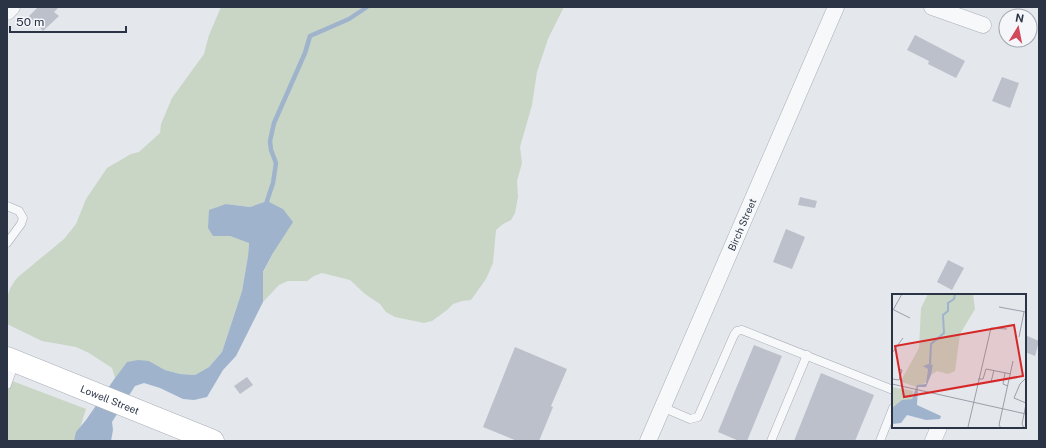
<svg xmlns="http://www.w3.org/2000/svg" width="1046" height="448" font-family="'Public Sans',sans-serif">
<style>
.green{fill:#c9d6c5}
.water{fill:#9fb4cc}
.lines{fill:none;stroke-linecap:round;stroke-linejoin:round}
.stream{stroke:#9fb4cc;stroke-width:4.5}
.building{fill:#bbc0ca}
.service-casing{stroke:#a9aeb7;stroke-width:9}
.minor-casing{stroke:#a9aeb7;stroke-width:17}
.secondary-casing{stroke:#a9aeb7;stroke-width:23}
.service{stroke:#f7f8fa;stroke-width:8}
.minor{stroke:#f7f8fa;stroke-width:16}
.secondary{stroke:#fff;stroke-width:22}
.labels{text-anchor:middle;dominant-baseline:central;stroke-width:3;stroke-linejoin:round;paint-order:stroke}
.street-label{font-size:10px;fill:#2b3445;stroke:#f4f6f9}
.inset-river{fill:none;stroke:#9fb4cc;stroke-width:2}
.inset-road{fill:none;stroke:#9a9fa9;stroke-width:1}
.view{fill:#d62828;fill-opacity:0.15;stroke:#d62828;stroke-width:2}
.inset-edge{fill:none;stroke:#2b3445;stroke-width:2}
</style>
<rect width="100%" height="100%" fill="#e4e7ec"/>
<!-- green -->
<g class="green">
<path d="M 221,7 L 564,7 L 548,39 L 537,72 L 532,105 L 520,147 L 522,163 L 517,181 L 518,197 L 515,213 L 511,220 L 503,224 L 496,230 L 493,263 L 486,279 L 471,300 L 462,301 L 453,304 L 447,310 L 432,321 L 424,323 L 395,317 L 386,312 L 380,304 L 365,294 L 350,280 L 322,273 L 314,276 L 307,281 L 288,281 L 279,285 L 263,302 L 263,273 L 273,253 L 267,201 L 250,207 L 226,204 L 213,236 L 230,236 L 249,242 L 248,256 L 242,291 L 222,352 L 209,367 L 195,375 L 180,374 L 165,370 L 149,361 L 127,362 L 115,378 L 112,368 L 89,353 L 76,347 L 42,341 L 7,324 C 7,304 4,293 18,277 L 64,239 L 76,224 L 86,199 L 107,168 L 131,154 L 139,152 L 160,133 L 161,124 L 172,98 L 204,54 L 209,35 Z"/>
<polygon points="7,379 86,409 76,441 7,441"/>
</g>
<!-- water -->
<polygon class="water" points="267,201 283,209 293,222 273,253 263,272 263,302 236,356 223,370 207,397 194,400 183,399 160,388 144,383 135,386 112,422 113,430 111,441 74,441 76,432 86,420 115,378 127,362 138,360 149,361 165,370 180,374 195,375 209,367 222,352 242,291 248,256 249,243 230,236 213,236 208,228 209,210 226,204 250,207"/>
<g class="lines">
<!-- stream -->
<polyline class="stream" points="267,207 267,201 273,183 276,163 271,150 270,141 274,123 305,53 310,36 349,19 367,7"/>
</g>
<!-- building -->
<g class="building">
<polygon points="38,7 59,7 54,12 59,16 43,31 29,16"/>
<polygon points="915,35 965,61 956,78 928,64 929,61 907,50"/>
<polygon points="1002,77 1019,83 1010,108 992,101"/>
<polygon points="800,197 817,201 815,208 798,205"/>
<polygon points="786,229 805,237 792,269 773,262"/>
<polygon points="948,260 964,268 952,290 937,282"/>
<polygon points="1025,335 1039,341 1035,356 1025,352"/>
<polygon points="754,345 782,356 747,441 739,441 718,432"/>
<polygon points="515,347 567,369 551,406 553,407 539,441 517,441 483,427"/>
<polygon points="821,373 874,395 855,441 794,441"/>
<polygon points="247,377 253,385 240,394 234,386"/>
</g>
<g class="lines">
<!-- service casing -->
<g class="service-casing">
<g id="service">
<polyline points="7,206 19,211 23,218 21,224 7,243"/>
<polyline points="7,385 15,362"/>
<polyline points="662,407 690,419 698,417 734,335 737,331 742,330 893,390"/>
<polyline points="771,441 807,355"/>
<polyline points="880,441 893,408"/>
</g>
</g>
<!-- minor casing -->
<g class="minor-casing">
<g id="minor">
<polyline points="932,7 983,25"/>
<polyline points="7,12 12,7"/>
<path id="s1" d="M 648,441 L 836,7"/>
<polyline points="933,441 939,427"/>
</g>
</g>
<!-- secondary casing -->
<g class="secondary-casing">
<g id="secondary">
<path id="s2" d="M 7,358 L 213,441"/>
</g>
</g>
<!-- service -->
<use href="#service" class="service"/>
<!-- minor -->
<use href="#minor" class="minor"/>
<!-- secondary -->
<use href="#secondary" class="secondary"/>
</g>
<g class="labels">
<!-- street labels -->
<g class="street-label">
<text stroke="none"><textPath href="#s1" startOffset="236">Birch Street</textPath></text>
<text stroke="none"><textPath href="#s2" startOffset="111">Lowell Street</textPath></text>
</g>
</g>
<!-- overview -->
<g transform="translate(892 294)">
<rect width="134" height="134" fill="#e4e7ec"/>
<path d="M 36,0 L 81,0 L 83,15 L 68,40 L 63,77 L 56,80 L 45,77 L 39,81 L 41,71 L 33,71 L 36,75 L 35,88 L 24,93 L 10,88 L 10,85 L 27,54 L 29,14 ZM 0,93 L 21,97 L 19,111 L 0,127 Z" fill="#c9d6c5"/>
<path d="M 37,70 L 41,71 L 39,81 L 34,93 L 26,93 L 25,111 L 49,122 L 48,125 L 34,126 L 15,121 L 9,129 L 0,130 L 0,114 L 10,106 L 20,105 L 25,91 L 34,90 L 36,75 L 31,72 Z" fill="#9fb4cc"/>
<path class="inset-river" d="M 38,70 L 39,50 L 52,39 L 51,21 L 56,17 L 56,9 L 62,5 L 63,0"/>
<path class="inset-road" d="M 107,13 L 134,18M 0,15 L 18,24M 1,16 L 10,0M 127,43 L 132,18M 0,59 L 11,44M 113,79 L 111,90 L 116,92M 134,84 L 128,90 L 122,104 L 134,109M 0,85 L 7,86 L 10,76 L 6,75M 86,85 L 91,85 L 94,75 L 119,80M 99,88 L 102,76M 0,90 L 134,120M 76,133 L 99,34 L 115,35M 109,134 L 107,131 L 121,67M 132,134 L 130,130 L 134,110"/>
<path class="view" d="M 122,31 L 131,82 L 12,103 L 3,52 Z"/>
<rect width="134" height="134" class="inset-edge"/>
</g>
<!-- border -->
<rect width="1046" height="448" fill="none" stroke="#2b3445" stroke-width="16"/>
<!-- north arrow -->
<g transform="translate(1018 28) rotate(10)"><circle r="19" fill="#f4f6f9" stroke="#a4a8b1"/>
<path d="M0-3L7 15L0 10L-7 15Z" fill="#d1495b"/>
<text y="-6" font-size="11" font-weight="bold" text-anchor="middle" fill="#2b3445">N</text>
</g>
<!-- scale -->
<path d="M10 26v6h116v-6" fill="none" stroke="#2b3445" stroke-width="2"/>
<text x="16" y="26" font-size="12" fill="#2b3445" stroke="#f4f6f9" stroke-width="3" paint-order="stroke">50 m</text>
</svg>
